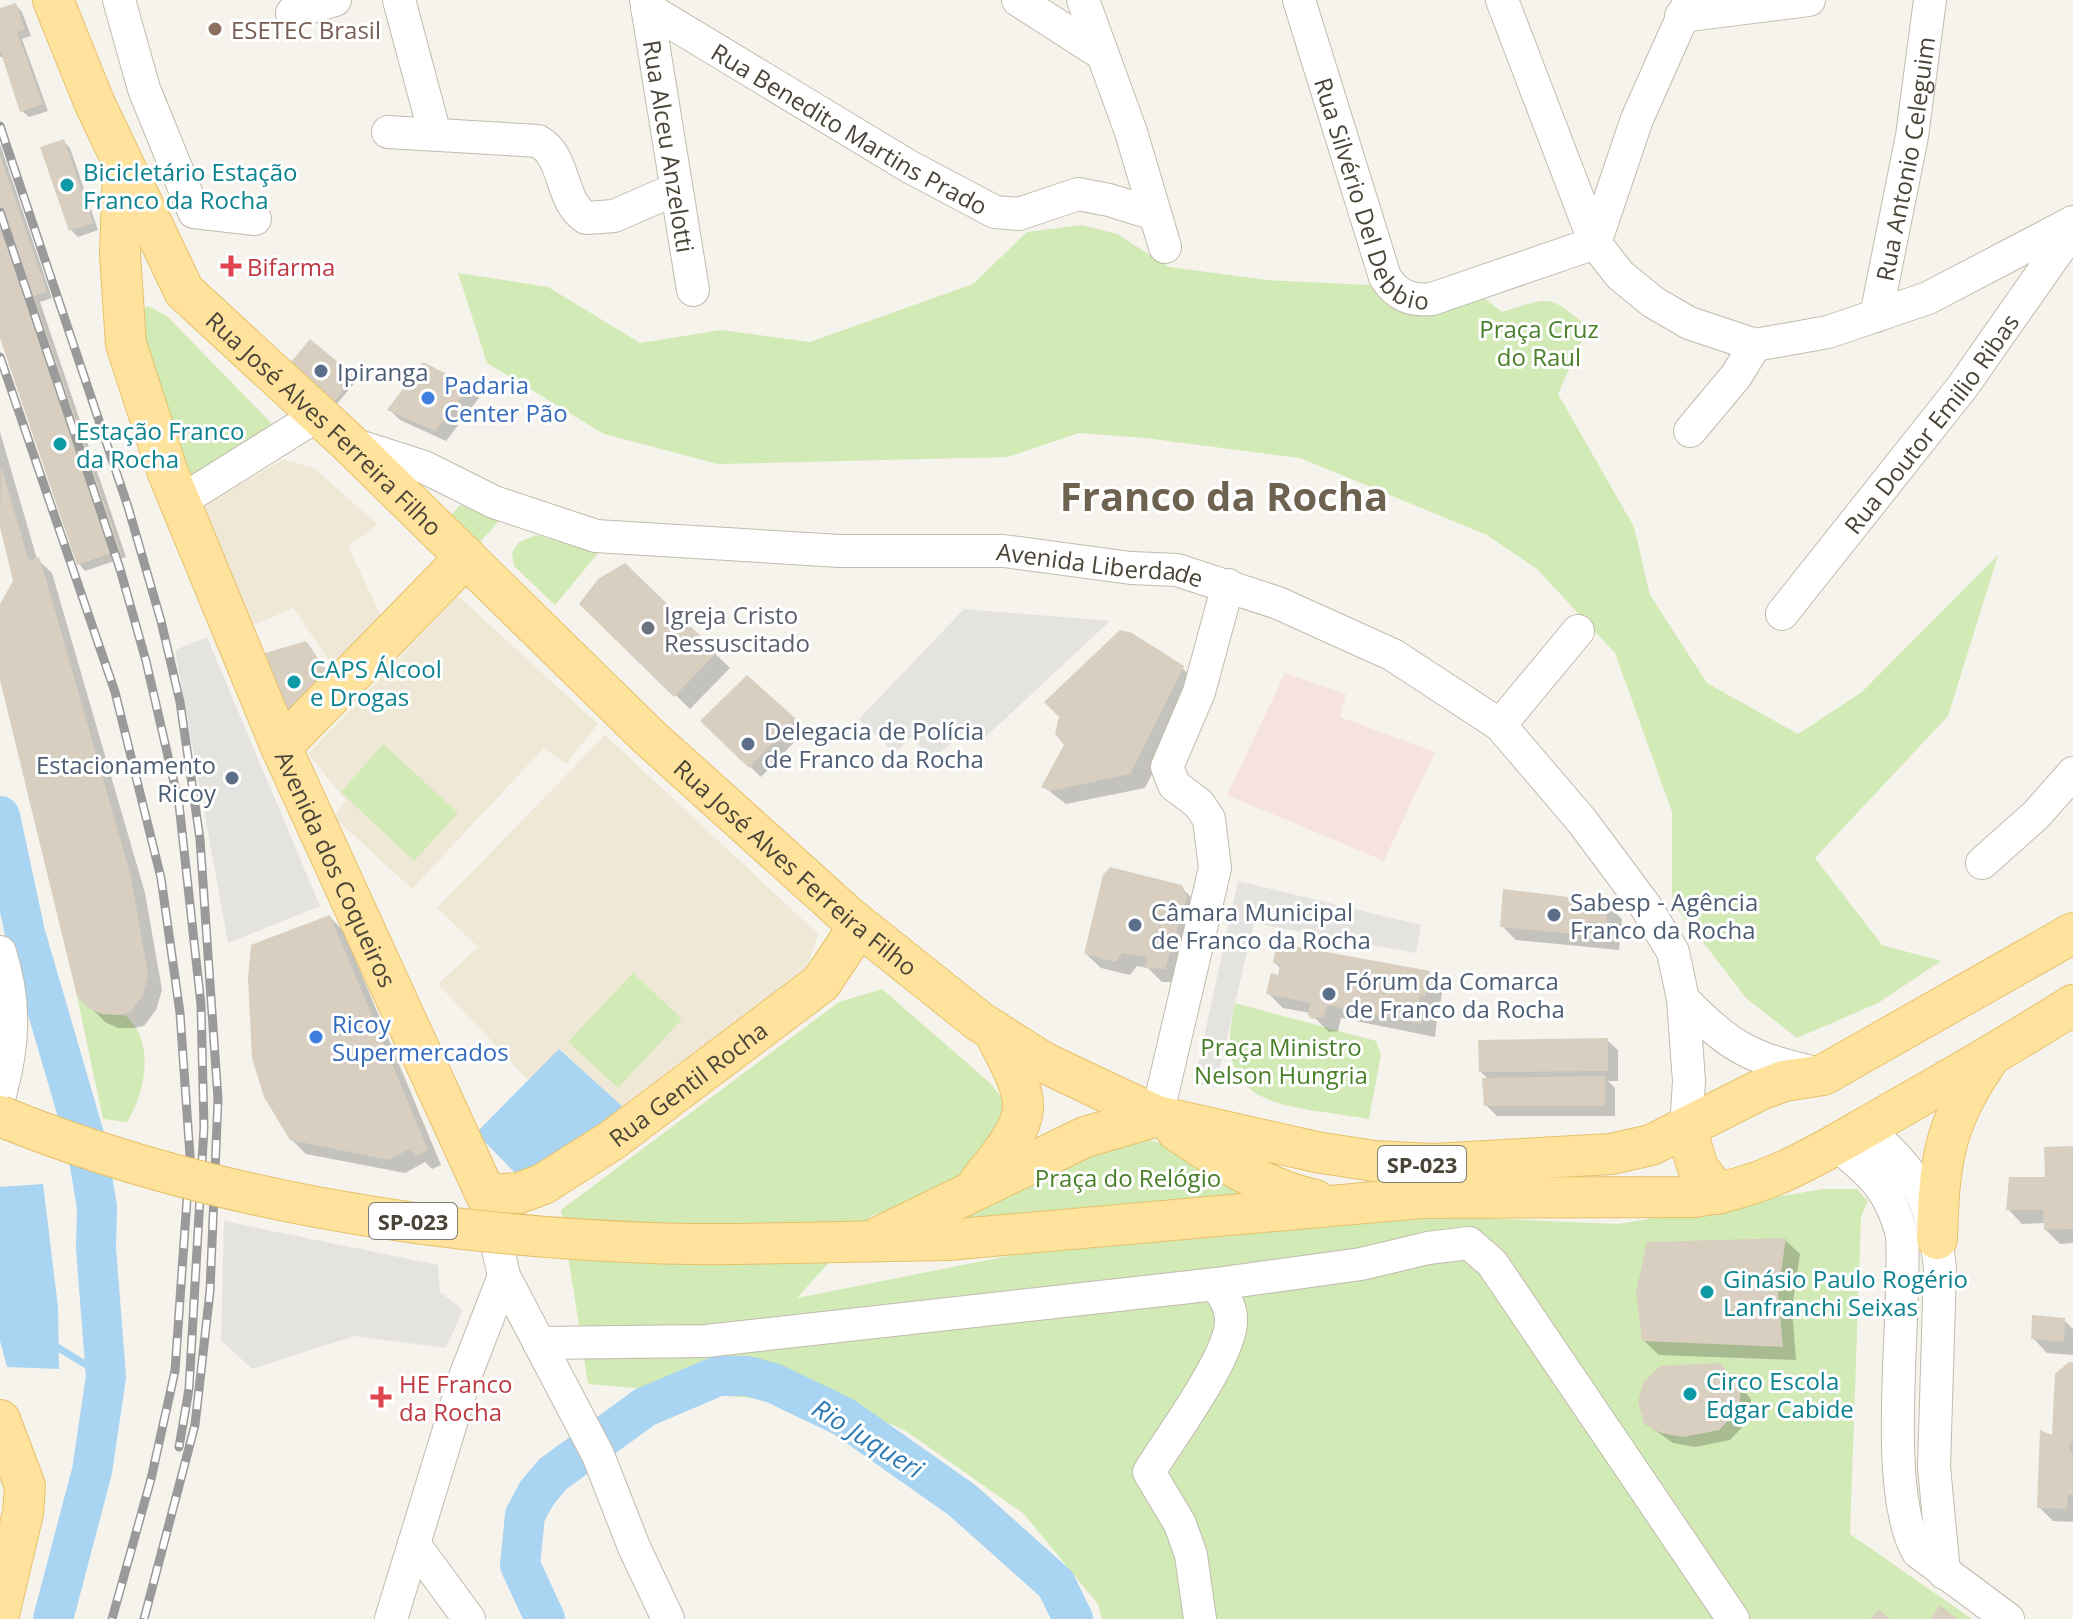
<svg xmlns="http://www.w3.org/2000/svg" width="2073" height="1619" font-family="'Open Sans',sans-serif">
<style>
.education{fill:#efe8d6}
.medical{fill:#f6e3e0}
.green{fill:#d2eab5}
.parking{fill:#e5e3e0}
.water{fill:#a9d4f2}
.shadow{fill:#0003}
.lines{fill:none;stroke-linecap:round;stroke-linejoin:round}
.stream{stroke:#a9d4f2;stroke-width:7}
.river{stroke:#a9d4f2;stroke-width:40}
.building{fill:#d8cfc1}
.minor-casing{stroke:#c2bbae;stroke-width:34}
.major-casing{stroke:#e6c16a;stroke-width:42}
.minor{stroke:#fff;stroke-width:32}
.major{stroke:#ffe39c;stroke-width:40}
.rail-casing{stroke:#9a9a9a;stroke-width:9}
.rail{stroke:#fff;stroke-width:6;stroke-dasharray:18;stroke-linecap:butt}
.major-bridge-casing{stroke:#e6c16a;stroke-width:42;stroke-linecap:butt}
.major-bridge{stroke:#ffe39c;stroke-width:40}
.education-dot{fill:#8d6e63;stroke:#fff;stroke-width:3}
.culture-dot{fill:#0f9aa8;stroke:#fff;stroke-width:3}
.health-dot{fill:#e0444e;stroke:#fff;stroke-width:3}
.service-dot{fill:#5c6f8a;stroke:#fff;stroke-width:3}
.shop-dot{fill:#3f7fe0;stroke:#fff;stroke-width:3}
.worship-dot{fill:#6b7280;stroke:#fff;stroke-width:3}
.labels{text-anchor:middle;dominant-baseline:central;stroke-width:6;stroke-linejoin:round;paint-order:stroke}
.shield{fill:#fff;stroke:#817c74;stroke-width:2}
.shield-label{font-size:22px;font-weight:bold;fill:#4b4439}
.education-label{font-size:24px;fill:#785e54;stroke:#fff;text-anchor:start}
.street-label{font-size:24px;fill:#4b4439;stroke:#fff}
.culture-label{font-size:24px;fill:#0d838f;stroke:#fff;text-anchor:start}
.health-label{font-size:24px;fill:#be3a42;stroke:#fff;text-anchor:start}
.park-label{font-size:24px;fill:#4a7f2a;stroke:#fff}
.service-label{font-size:24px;fill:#4e5e75;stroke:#fff;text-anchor:start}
.shop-label{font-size:24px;fill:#366cbe;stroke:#fff;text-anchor:start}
.worship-label{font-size:24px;fill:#5b616d;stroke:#fff;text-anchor:start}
.water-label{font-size:26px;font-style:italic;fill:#2e7ab2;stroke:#fff}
.town-label{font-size:40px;font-weight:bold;fill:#6e6250;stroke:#fff}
</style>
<rect width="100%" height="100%" fill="#f6f3ec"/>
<!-- education -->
<g class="education">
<polygon points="283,460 313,467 378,525 348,546 382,618 333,666 293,608 247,628 202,505"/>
<polygon points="458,596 598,724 566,764 544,748 412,889 334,817 346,800 308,754"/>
<polygon points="605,735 818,934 807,967 622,1106 560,1049 528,1080 438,984 478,947 437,908"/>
</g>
<!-- medical -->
<polygon class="medical" points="1285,673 1346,694 1340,717 1435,752 1384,861 1227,795"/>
<!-- green -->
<g class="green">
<path d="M 1082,225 L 1117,234 L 1169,267 L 1267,280 L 1474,290 L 1502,312 C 1551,297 1547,293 1588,327 L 1558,394 L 1634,527 L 1650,595 L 1707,683 L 1798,734 L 1862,692 L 1998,555 L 1948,716 L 1815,858 L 1882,945 L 1941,961 L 1878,1003 L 1797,1038 L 1746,998 L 1672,902 L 1672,812 L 1615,653 L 1537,569 L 1487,535 L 1300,458 L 1145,438 L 1079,433 L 1008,457 L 718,464 L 604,434 L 487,363 L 458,273 L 548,287 L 640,343 L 721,330 L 810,342 L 973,284 L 1027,232 Z"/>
<polygon points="148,306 167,316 277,429 179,489 138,313"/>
<polygon points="460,505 500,520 480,542 451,515"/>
<polygon points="536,535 598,553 555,605 514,566 512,553 518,543"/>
<polygon points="383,744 458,813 414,861 341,792"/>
<polygon points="633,973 682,1019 618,1088 568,1042"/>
<polygon points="882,989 990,1083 1005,1102 1006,1115 976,1162 933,1196 871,1216 797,1298 1163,1225 1318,1211 1618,1224 1823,1189 1857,1189 1868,1201 1861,1217 1850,1534 1972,1619 1102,1619 1098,1604 1024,1514 906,1431 852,1407 588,1384 561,1210 839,1002"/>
<path d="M 77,996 C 93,1014 104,1011 126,1016 C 156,1043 145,1093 127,1122 L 103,1119 Z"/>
<path d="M 1235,1003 L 1376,1041 L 1381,1054 L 1369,1119 C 1288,1104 1209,1113 1235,1003 Z"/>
<polygon points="1136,1137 1164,1144 1260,1197 940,1224 1072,1156"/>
</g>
<!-- parking -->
<g class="parking">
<polygon points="964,609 1110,621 979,743 970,727 934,758 910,738 895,754 859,719"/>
<polygon points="207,637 320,906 228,943 175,650"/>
<polygon points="1238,881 1421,925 1416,953 1254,923 1215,1088 1194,1083"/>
<polygon points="224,1221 438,1265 440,1292 463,1310 446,1348 354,1336 252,1369 221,1340"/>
</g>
<!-- water -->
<g class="water">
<polygon points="559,1049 622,1106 570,1151 523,1181 476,1133"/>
<polygon points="43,1184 58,1307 59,1369 7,1367 0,1341 0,1187"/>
</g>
<!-- shadow -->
<g class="shadow">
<polygon points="16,5 22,12 31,36 22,39 48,111 29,117 22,111 6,56 0,57 0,11"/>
<polygon points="63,141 70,148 98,230 78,237 71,230"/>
<polygon points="0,144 52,298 40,302 126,557 85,571 79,564 0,332"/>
<polygon points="311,342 357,380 336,405 290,367"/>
<polygon points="424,364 469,388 479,398 446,441 400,420 390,410"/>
<polygon points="0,432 37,559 52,573 145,893 162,990 156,1010 144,1026 134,1028 118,1028 105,1022 79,995 0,672 0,608 15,581 0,525"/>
<polygon points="624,565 730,668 690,709 581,604"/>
<polygon points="1182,668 1197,682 1145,788 1066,804 1044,787"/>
<polygon points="747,678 805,731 761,777 713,731"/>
<polygon points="1181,887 1196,902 1179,982 1162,982 1148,968 1137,966 1130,975 1101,968 1086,954"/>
<polygon points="1607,904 1622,919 1619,950 1516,940 1502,926"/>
<polygon points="330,917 344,932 441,1165 432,1169 425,1162 405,1173 306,1154 291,1139"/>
<polygon points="1275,963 1429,973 1443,988 1439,1010 1434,1009 1432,1015 1437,1020 1435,1037 1341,1018 1338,1031 1329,1032 1310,1013 1283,1008 1269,994 1280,978 1281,969"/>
<polygon points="1607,1040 1618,1050 1618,1081 1608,1081 1615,1088 1615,1116 1497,1116 1486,1105 1489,1080 1480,1071"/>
<polygon points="2073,1149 2073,1243 2060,1244 2046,1230 2045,1223 2022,1224 2008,1209 2047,1179"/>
<polygon points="1785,1240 1800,1254 1792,1308 1796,1360 1659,1355 1644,1341"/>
<polygon points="2064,1320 2073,1329 2073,1355 2047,1353 2033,1338"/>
<polygon points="2073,1364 2073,1522 2053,1521 2039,1507"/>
<polygon points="1731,1376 1751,1399 1749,1420 1730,1440 1695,1447 1673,1443 1645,1423"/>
</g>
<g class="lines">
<!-- stream -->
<polyline class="stream" points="52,1344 106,1377"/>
<!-- river -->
<g class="river">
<polyline points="0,816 25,933 86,1142 97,1207 96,1248 106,1377 92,1471 53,1619"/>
<polyline points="545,1619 520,1565 525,1515 537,1493 553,1474 645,1407 718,1376 747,1376 773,1383 844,1417 962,1500 1056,1584 1073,1619"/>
</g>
</g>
<!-- building -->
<g class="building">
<polygon points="16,3 25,30 17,32 43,104 20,112 0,50 0,8"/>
<polygon points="64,139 93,223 69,231 40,147"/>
<polygon points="0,155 47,292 34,296 120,550 77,565 0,338"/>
<polygon points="310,339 355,376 332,404 287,367"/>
<polygon points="423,362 470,386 435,431 387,410"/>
<polygon points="1,466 29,561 39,557 44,572 131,877 148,975 143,995 130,1012 118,1015 102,1014 88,1008 77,996 0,680 0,604 13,581 0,527"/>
<polygon points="625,563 717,652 674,697 579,604 598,579"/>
<polygon points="1120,630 1132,633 1184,666 1130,774 1050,791 1041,787 1064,745 1055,734 1059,717 1044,702"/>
<polygon points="306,641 327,671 289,715 262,654"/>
<polygon points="747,675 796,719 749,768 700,721"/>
<polygon points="1110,867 1182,885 1187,897 1165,969 1145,968 1147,957 1122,953 1116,962 1084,954 1103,875"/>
<polygon points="1503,889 1608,902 1605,937 1500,927"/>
<polygon points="330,915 428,1150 416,1156 409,1149 389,1160 290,1140 264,1097 252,1058 248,979 251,945"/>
<polygon points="1277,943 1430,971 1425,997 1420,995 1418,1003 1424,1004 1421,1024 1327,1005 1324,1017 1312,1019 1308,1015 1310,1003 1266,994 1271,973 1278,975 1280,965 1273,963"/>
<polygon points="1608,1038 1608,1071 1479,1072 1478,1040"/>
<polygon points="1605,1076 1605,1106 1484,1106 1482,1078"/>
<polygon points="2073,1146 2073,1229 2044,1230 2043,1210 2006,1210 2009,1177 2045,1177 2044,1147"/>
<polygon points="1786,1238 1778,1293 1783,1347 1642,1341 1636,1292 1647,1242"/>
<polygon points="2032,1315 2065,1318 2064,1342 2031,1339"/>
<polygon points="2069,1362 2073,1362 2073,1442 2068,1447 2073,1454 2073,1495 2068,1495 2067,1509 2037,1508 2040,1430 2052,1435 2055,1374"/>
<polygon points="1720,1363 1741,1387 1739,1409 1719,1430 1683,1437 1661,1433 1644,1424 1638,1401 1644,1381 1660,1366"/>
<polygon points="1940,1605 1957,1619 1931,1619"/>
<polygon points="1879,1609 1890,1619 1871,1619"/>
</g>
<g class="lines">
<!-- minor casing -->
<g class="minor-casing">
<g id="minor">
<polyline points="119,0 144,89 194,212 255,219"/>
<polyline points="399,0 435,134"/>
<path id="s1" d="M 646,0 L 693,290"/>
<polyline points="1018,0 1099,52"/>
<polyline points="1083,0 1131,132 1165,247"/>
<path id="s2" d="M 1299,0 L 1385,277 C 1397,296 1411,301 1432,299 L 1595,243"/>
<polyline points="1502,0 1595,243 1620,275 1653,302 1689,323 1755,345 1828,332 1928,298 2073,222"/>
<path id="s3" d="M 647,8 L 910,167 L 995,212 L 1019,214 L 1078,194 L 1109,200 L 1154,214"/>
<polyline points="292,13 335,0"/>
<polyline points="1681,16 1809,0"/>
<path d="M 388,132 L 538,141 C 567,157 559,201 586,218 L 614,216 L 676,189"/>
<polyline points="1595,243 1637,119 1690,0"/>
<path id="s4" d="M 1876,316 L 1912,136 L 1930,0"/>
<polyline points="1690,431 1736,376 1755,345"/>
<path id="s5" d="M 349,443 L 424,467 L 494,502 L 596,536 L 840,551 L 1004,551 L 1131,568 L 1177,570 L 1278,603 L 1393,655 L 1500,725 L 1582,821 L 1646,907 L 1673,952 L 1683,999 L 1689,1081 L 1686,1129"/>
<polyline points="179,502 318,415"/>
<path id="s6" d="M 1782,614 L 1963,386 L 2073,229"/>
<polyline points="1500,725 1578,631"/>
<polyline points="1982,863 2036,815 2073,773"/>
<path d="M 0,952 C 16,1003 14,1044 0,1095"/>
<path d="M 1683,999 C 1730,1048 1751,1058 1816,1073"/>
<polyline points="1157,1116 1215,868 1209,819 1199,804 1174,785 1167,767 1199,692 1228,585"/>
<path d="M 1865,1128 C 1917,1171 1933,1201 1940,1269 L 1934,1467 L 1944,1573"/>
<path d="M 1837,1145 C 1873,1175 1890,1189 1902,1235 C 1907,1315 1881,1490 1918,1552 L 2008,1619"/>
<polyline points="489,1209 504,1276 598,1455 634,1547 668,1619"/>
<polyline points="539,1343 706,1341 1216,1284 1361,1264 1428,1248 1469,1243 1492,1263 1733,1619"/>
<polyline points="414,1544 469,1619"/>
<polyline points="391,1619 466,1374 504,1276"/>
<path d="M 1200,1619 L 1191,1555 L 1180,1524 L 1149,1472 C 1169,1439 1233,1354 1231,1319 C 1231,1306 1223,1295 1216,1284"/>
</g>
</g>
<!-- major casing -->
<g class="major-casing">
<g id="major">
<path id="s7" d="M 53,0 L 94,102 L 184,291 L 349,443 L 649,737 L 851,919 L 980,1022 L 1043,1062 L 1157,1116 L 1316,1152 L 1374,1161 L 1433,1164 L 1611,1154 L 1651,1145 L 1760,1090 L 1784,1081 L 1823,1075 L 2073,933"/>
<path id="s8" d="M 123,168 L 120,255 L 126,344 L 168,473 L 281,747 L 486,1195 L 519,1193 L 543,1184 L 611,1141 L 821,983 L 859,926"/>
<polyline points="281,747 466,557"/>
<polyline points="1686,1129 1698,1168 1718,1194"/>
<path d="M 1176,1130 C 1218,1159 1265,1189 1315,1200"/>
<path d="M 980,1181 C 1036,1112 1034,1108 993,1030"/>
<polyline points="879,1237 1085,1137 1157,1116"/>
<path d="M 1937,1239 C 1939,1166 1943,1124 1986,1063"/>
<path d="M 839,1242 L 948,1240 L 1421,1198 L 1695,1197 C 1771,1187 1824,1151 1889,1114 C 1951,1079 2013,1043 2073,1005"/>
<polyline points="0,1420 25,1486 23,1513 0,1610"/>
</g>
</g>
<!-- minor -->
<use href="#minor" class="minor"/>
<!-- major -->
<use href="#major" class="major"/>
<!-- rail casing -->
<g class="rail-casing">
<g id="rail">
<polyline points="0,126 128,507 161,621 180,702 200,839 218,1099 210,1291 195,1425 144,1619"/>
<polyline points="0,212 120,569 146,661 179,804 201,1005 204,1127 189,1389 179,1447"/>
<polyline points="0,357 115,692 161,878 180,1013 190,1156 175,1371 151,1479 112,1619"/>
</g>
</g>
<!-- rail -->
<use href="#rail" class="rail"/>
<!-- major-bridge casing -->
<g class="major-bridge-casing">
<path id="major-bridge" d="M 0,1116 C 203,1199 432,1235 651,1243 C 713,1246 776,1243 839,1242"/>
</g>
<!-- major-bridge -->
<use href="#major-bridge" class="major-bridge"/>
</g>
<!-- markers -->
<circle class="education-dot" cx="215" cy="29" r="8"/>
<g class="culture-dot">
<circle cx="67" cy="185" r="8"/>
<circle cx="60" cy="444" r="8"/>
<circle cx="294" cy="682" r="8"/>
<circle cx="1707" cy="1292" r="8"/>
<circle cx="1690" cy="1394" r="8"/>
</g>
<g class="health-dot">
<path d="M227 254h8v8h8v8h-8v8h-8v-8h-8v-8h8z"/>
<path d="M377 1385h8v8h8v8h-8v8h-8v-8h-8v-8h8z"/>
</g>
<g class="service-dot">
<circle cx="321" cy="371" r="8"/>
<circle cx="748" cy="744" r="8"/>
<circle cx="232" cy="778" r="8"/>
<circle cx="1554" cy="915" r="8"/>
<circle cx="1135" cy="925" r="8"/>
<circle cx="1329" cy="994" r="8"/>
</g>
<g class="shop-dot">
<circle cx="428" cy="398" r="8"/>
<circle cx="316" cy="1037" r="8"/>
</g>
<circle class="worship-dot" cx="648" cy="628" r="8"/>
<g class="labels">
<!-- shield labels -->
<g class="shield">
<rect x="1378" y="1146" width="88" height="36" rx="6"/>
<rect x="369" y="1203" width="88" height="36" rx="6"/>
</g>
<g class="shield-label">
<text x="1422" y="1164">SP-023</text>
<text x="413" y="1221">SP-023</text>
</g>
<!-- education labels -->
<g class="education-label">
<text x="231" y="29">ESETEC Brasil</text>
</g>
<!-- street labels -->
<g class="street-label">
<text stroke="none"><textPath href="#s3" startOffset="236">Rua Benedito Martins Prado</textPath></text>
<text stroke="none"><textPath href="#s1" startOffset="148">Rua Alceu Anzelotti</textPath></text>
<text stroke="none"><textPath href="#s4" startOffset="160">Rua Antonio Celeguim</textPath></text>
<text stroke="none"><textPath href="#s2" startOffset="212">Rua Silvério Del Debbio</textPath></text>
<text stroke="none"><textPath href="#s6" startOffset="242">Rua Doutor Emilio Ribas</textPath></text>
<text stroke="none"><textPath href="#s7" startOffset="512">Rua José Alves Ferreira Filho</textPath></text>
<text stroke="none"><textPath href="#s5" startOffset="770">Avenida Liberdade</textPath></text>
<text stroke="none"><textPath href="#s7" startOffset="1160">Rua José Alves Ferreira Filho</textPath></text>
<text stroke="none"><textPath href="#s8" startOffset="742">Avenida dos Coqueiros</textPath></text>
<text stroke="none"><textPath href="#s8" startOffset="1336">Rua Gentil Rocha</textPath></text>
</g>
<!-- culture labels -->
<g class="culture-label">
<text x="83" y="171">Bicicletário Estação<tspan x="83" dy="28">Franco da Rocha</tspan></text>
<text x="76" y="430">Estação Franco<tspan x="76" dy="28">da Rocha</tspan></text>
<text x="310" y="668">CAPS Álcool<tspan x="310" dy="28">e Drogas</tspan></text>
<text x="1723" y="1278">Ginásio Paulo Rogério<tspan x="1723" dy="28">Lanfranchi Seixas</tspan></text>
<text x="1706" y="1380">Circo Escola<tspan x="1706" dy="28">Edgar Cabide</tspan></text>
</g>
<!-- health labels -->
<g class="health-label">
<text x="247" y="266">Bifarma</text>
<text x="399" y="1383">HE Franco<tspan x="399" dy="28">da Rocha</tspan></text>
</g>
<!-- park labels -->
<g class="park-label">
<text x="1539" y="328">Praça Cruz<tspan x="1539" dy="28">do Raul</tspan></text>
<text x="1281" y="1046">Praça Ministro<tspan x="1281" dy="28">Nelson Hungria</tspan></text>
<text x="1128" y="1177">Praça do Relógio</text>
</g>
<!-- service labels -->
<g class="service-label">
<text x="337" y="371">Ipiranga</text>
<text x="764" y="730">Delegacia de Polícia<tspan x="764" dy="28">de Franco da Rocha</tspan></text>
<text x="216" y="764" text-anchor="end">Estacionamento<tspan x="216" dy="28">Ricoy</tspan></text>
<text x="1570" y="901">Sabesp - Agência<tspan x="1570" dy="28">Franco da Rocha</tspan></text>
<text x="1151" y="911">Câmara Municipal<tspan x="1151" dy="28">de Franco da Rocha</tspan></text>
<text x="1345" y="980">Fórum da Comarca<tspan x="1345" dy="28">de Franco da Rocha</tspan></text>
</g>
<!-- shop labels -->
<g class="shop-label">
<text x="444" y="384">Padaria<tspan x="444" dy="28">Center Pão</tspan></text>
<text x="332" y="1023">Ricoy<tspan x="332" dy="28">Supermercados</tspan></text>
</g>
<!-- worship labels -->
<g class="worship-label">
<text x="664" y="614">Igreja Cristo<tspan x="664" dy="28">Ressuscitado</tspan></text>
</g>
<!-- water labels -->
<g class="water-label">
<text transform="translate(868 1438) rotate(32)">Rio Juqueri</text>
</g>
<!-- town labels -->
<g class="town-label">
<text x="1224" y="495">Franco da Rocha</text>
</g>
</g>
</svg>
